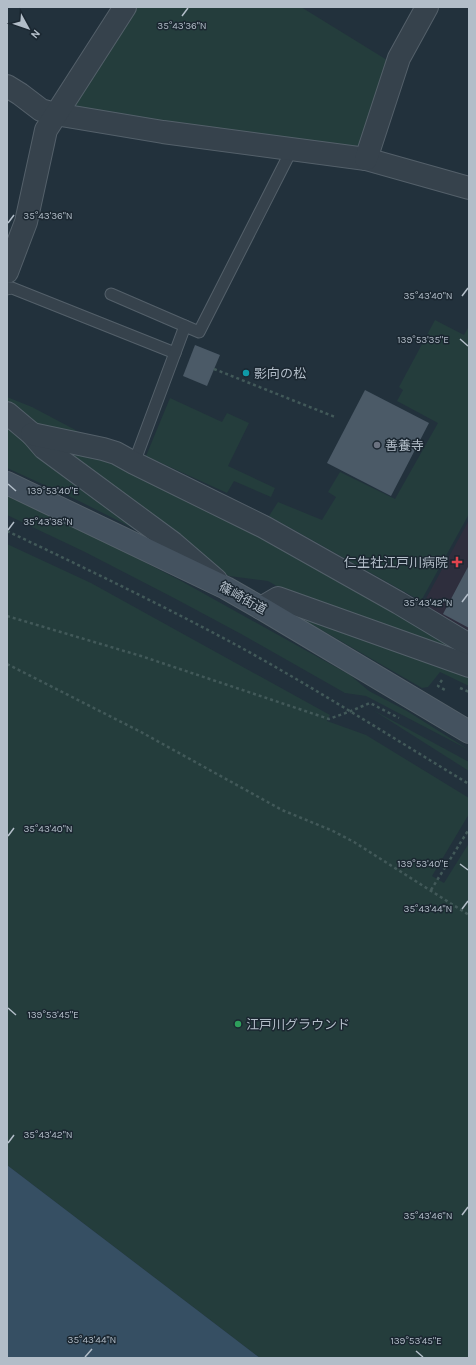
<svg xmlns="http://www.w3.org/2000/svg" width="476" height="1365" font-family="Karla,'Noto Sans JP',sans-serif">
<style>
.medical{fill:#2e2e3d}
.green{fill:#243d3c}
.water{fill:#364f63}
.building{fill:#4b5a67}
.lines{fill:none;stroke-linecap:round;stroke-linejoin:round}
.service-casing{stroke:#54606a;stroke-width:13}
.minor-casing{stroke:#54606a;stroke-width:24}
.secondary-casing{stroke:#54606a;stroke-width:24}
.path{stroke:#425959;stroke-width:2.5;stroke-dasharray:3 3;stroke-linecap:butt}
.service{stroke:#36424c;stroke-width:11}
.minor{stroke:#36424c;stroke-width:22}
.secondary{stroke:#44525f;stroke-width:22}
.ticks{fill:none;stroke:#b2bdc8;stroke-width:1.5}
.culture-dot{fill:#0f9aa8;stroke:#1b2731;stroke-width:1.5}
.worship-dot{fill:#6b7280;stroke:#1b2731;stroke-width:1.5}
.health-dot{fill:#e0444e;stroke:#1b2731;stroke-width:1.5}
.leisure-dot{fill:#2e9e5b;stroke:#1b2731;stroke-width:1.5}
.labels{text-anchor:middle;dominant-baseline:central;stroke-width:3;stroke-linejoin:round;paint-order:stroke}
.poi-label{font-size:13px;fill:#b2bdc8;stroke:#1b2731;text-anchor:start}
.street-label{font-size:13px;fill:#b2bdc8;stroke:#1b2731}
.ticks-label{font-size:10px;text-anchor:middle;fill:#b2bdc8;stroke:#1b2731;stroke-width:3;stroke-linejoin:round;paint-order:stroke}
</style>
<rect width="100%" height="100%" fill="#22313c"/>
<!-- medical -->
<polygon class="medical" points="469,520 469,634 423,604"/>
<!-- green -->
<g class="green">
<polygon points="135,7 301,7 387,60 361,150 76,111 73,98"/>
<polygon points="435,320 464,335 469,326 469,514 421,601 269,516 278,502 322,520 336,497 328,492 340,472 395,499 438,423 397,401 403,390 399,387"/>
<polygon points="7,397 32,407 83,434 33,427 7,405"/>
<polygon points="170,398 222,422 227,413 249,423 228,466 275,488 271,497 234,481 227,493 146,456"/>
<polygon points="7,422 157,540 75,499 7,468"/>
<polygon points="47,443 107,455 384,600 469,659 304,602 268,581 229,576"/>
<polygon points="7,496 98,538 183,582 350,675 369,691 407,711 469,750 366,696 345,693 243,635 174,598 85,552 7,515"/>
<polygon points="7,544 91,583 330,715 327,721 366,735 469,798 469,814 432,876 444,883 469,843 469,1358 260,1358 7,1165"/>
<polygon points="294,614 427,660 427,663 469,678 469,686 440,672 428,687 422,688"/>
<polygon points="373,710 469,762 469,771"/>
</g>
<!-- water -->
<polygon class="water" points="7,1165 260,1358 7,1358"/>
<!-- building -->
<g class="building">
<polygon points="195,345 220,355 207,386 183,376"/>
<polygon points="365,390 429,423 391,496 327,463"/>
<polygon points="469,565 469,628 443,614"/>
</g>
<g class="lines">
<!-- service casing -->
<g class="service-casing">
<g id="service">
<polyline points="7,289 12,288 175,353"/>
<polyline points="111,294 185,326"/>
<polyline points="134,463 185,326 199,332 292,149"/>
</g>
</g>
<!-- minor casing -->
<g class="minor-casing">
<g id="minor">
<polyline points="7,86 20,94 41,110 55,114 163,132 366,159 469,188"/>
<polyline points="366,159 399,58 427,7"/>
<polyline points="7,272 26,222 46,130 125,7"/>
<polyline points="7,413 32,434 44,448 173,543 216,580"/>
<polyline points="32,434 103,449 116,453 134,463 264,527 399,603 469,645"/>
<polyline points="261,608 278,598 469,666"/>
</g>
</g>
<!-- secondary casing -->
<g class="secondary-casing">
<polyline id="secondary" points="7,483 226,588 261,608 469,732"/>
</g>
<!-- path -->
<g class="path">
<polyline points="214,369 335,417"/>
<path d="M 7,531 C 85,568 164,606 240,647 C 318,690 393,738 469,784"/>
<polyline points="7,616 141,656 329,719 351,711 370,703 399,718"/>
<polyline points="7,664 141,732 282,810 333,831 354,842 469,915"/>
<polyline points="442,680 438,686 445,690"/>
<polyline points="460,688 469,692"/>
<polyline points="431,890 469,829"/>
</g>
<!-- service -->
<use href="#service" class="service"/>
<!-- minor -->
<use href="#minor" class="minor"/>
<!-- secondary -->
<use href="#secondary" class="secondary"/>
</g>
<!-- ticks -->
<path class="ticks" d="M 182,16 L 188,8M 8,223 L 14,215M 462,296 L 468,288M 460,339 L 468,346M 8,484 L 16,491M 8,530 L 14,522M 462,602 L 468,594M 8,836 L 14,828M 460,864 L 468,870M 462,909 L 468,901M 8,1008 L 16,1015M 8,1143 L 14,1135M 462,1215 L 468,1207M 416,1351 L 423,1357M 85,1357 L 92,1349"/>
<!-- markers -->
<circle class="culture-dot" cx="246" cy="373" r="4"/>
<circle class="worship-dot" cx="377" cy="445" r="4"/>
<path class="health-dot" d="M455 556h4v4h4v4h-4v4h-4v-4h-4v-4h4z"/>
<circle class="leisure-dot" cx="238" cy="1024" r="4"/>
<g class="labels">
<!-- poi labels -->
<g class="poi-label">
<text x="254" y="373">影向の松</text>
<text x="385" y="445">善養寺</text>
<text x="448" y="562" text-anchor="end">仁生社江戸川病院</text>
<text x="246" y="1024">江戸川グラウンド</text>
</g>
<!-- street labels -->
<g class="street-label">
<text transform="translate(243 598) rotate(29)">篠崎街道</text>
</g>
</g>
<g class="ticks-label">
<text x="182" y="29">35°43'36"N</text>
<text x="48" y="219">35°43'36"N</text>
<text x="428" y="299">35°43'40"N</text>
<text x="423" y="343">139°53'35"E</text>
<text x="53" y="494">139°53'40"E</text>
<text x="48" y="525">35°43'38"N</text>
<text x="428" y="606">35°43'42"N</text>
<text x="48" y="832">35°43'40"N</text>
<text x="423" y="867">139°53'40"E</text>
<text x="428" y="912">35°43'44"N</text>
<text x="53" y="1018">139°53'45"E</text>
<text x="48" y="1138">35°43'42"N</text>
<text x="428" y="1219">35°43'46"N</text>
<text x="92" y="1343">35°43'44"N</text>
<text x="416" y="1344">139°53'45"E</text>
</g>
<!-- border -->
<rect width="476" height="1365" fill="none" stroke="#b2bdc8" stroke-width="16"/>
<!-- north arrow -->
<g transform="translate(28 28) rotate(130)" stroke="#1b2731" stroke-width="3" paint-order="stroke">
<path d="M0-3L7 15L0 10L-7 15Z" fill="#b2bdc8"/>
<text y="-6" font-size="11" font-weight="bold" text-anchor="middle" fill="#b2bdc8">N</text>
</g>
</svg>
